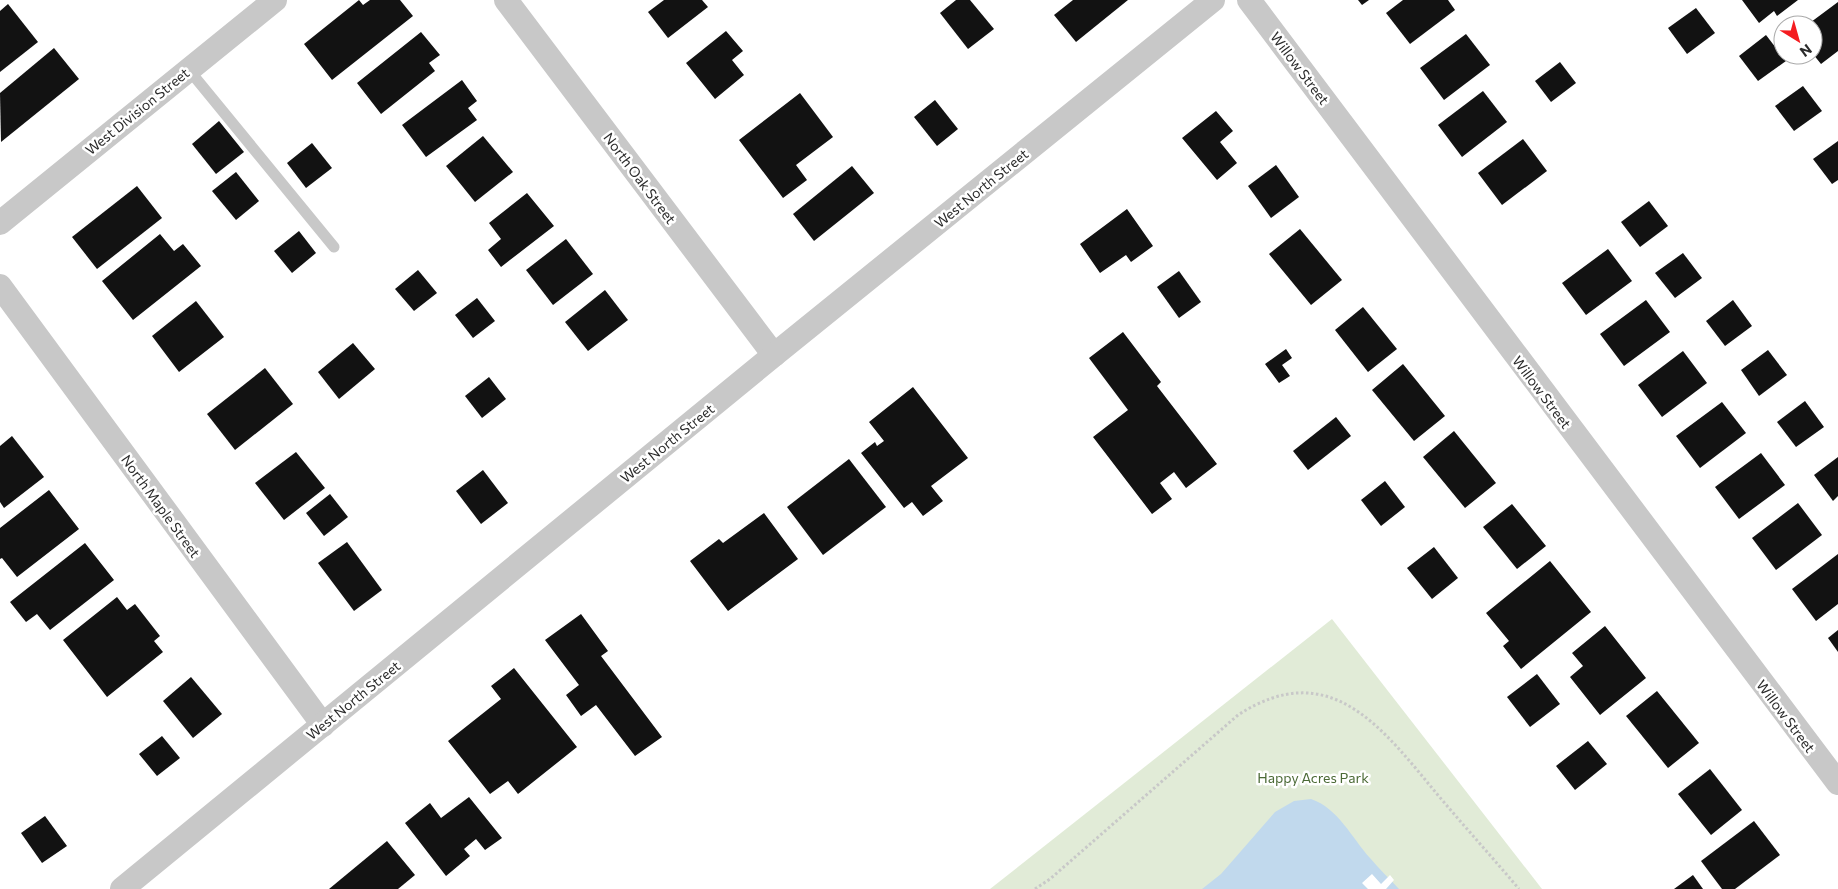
<svg xmlns="http://www.w3.org/2000/svg" width="1838" height="889" font-family="Commissioner,sans-serif">
<style>
.green{fill:#e1ebd7}
.water{fill:#c1d9ed}
.pier{fill:#fff}
.building{fill:#121212}
.lines{fill:none;stroke-linecap:round;stroke-linejoin:round}
.path{stroke:#c8c8c8;stroke-width:3;stroke-dasharray:2.5 2.5;stroke-linecap:butt}
.service{stroke:#c8c8c8;stroke-width:11}
.minor{stroke:#c8c8c8;stroke-width:24}
.labels{text-anchor:middle;dominant-baseline:central;stroke-width:5;stroke-linejoin:round;paint-order:stroke}
.street-label{font-size:14px;fill:#2b2b2b;stroke:#fff}
.park-label{font-size:14px;fill:#4b6a36;stroke:#fff}
</style>
<rect width="100%" height="100%" fill="#fff"/>
<!-- green -->
<polygon class="green" points="1332,619 1542,889 990,889"/>
<!-- water -->
<path class="water" d="M 1311,799 C 1338,808 1352,838 1370,858 C 1379,869 1390,879 1399,889 L 1202,889 L 1221,874 L 1275,812 L 1294,801 Z"/>
<!-- pier -->
<polygon class="pier" points="1372,874 1381,884 1390,875 1394,880 1386,889 1368,889 1362,883"/>
<!-- building -->
<g class="building">
<polygon points="359,0 363,5 370,0 400,0 413,16 332,80 304,44"/>
<polygon points="664,0 702,0 708,7 668,38 648,12"/>
<polygon points="956,0 970,0 994,29 968,49 940,13"/>
<polygon points="1073,0 1128,0 1076,42 1054,15"/>
<polygon points="1358,0 1369,0 1362,5"/>
<polygon points="1403,0 1448,0 1455,10 1410,44 1386,13"/>
<polygon points="1742,0 1798,0 1777,16 1774,11 1759,23"/>
<polygon points="1838,2 1838,51 1821,64 1813,54 1813,25 1807,25"/>
<polygon points="8,4 38,42 0,72 0,11"/>
<polygon points="1696,8 1715,33 1687,54 1668,28"/>
<polygon points="726,31 743,51 732,60 744,75 715,99 686,63"/>
<polygon points="421,32 440,55 429,63 435,71 381,114 357,83"/>
<polygon points="1466,34 1490,65 1444,100 1420,68"/>
<polygon points="1766,35 1786,61 1758,81 1739,56"/>
<polygon points="54,48 79,79 1,142 0,93"/>
<polygon points="1560,62 1576,83 1551,102 1535,81"/>
<polygon points="462,80 477,101 468,108 477,120 426,157 402,125"/>
<polygon points="1803,86 1822,111 1794,131 1775,106"/>
<polygon points="1483,91 1507,122 1462,157 1438,125"/>
<polygon points="800,93 833,137 796,165 807,180 783,198 739,140"/>
<polygon points="935,100 958,129 937,146 914,117"/>
<polygon points="1216,111 1233,131 1220,142 1237,163 1217,180 1182,138"/>
<polygon points="219,121 244,152 216,174 192,144"/>
<polygon points="483,136 513,172 475,202 446,166"/>
<polygon points="1523,139 1547,171 1502,205 1478,173"/>
<polygon points="1838,141 1838,180 1832,184 1813,159"/>
<polygon points="312,143 332,168 306,188 287,163"/>
<polygon points="1276,165 1299,197 1271,218 1248,186"/>
<polygon points="852,166 874,193 814,241 793,214"/>
<polygon points="236,172 259,201 236,220 212,191"/>
<polygon points="137,186 162,218 97,269 72,237"/>
<polygon points="527,193 554,226 501,267 488,250 501,239 489,223"/>
<polygon points="1649,201 1668,226 1640,247 1621,222"/>
<polygon points="1127,209 1153,246 1131,262 1126,255 1100,273 1080,244"/>
<polygon points="1300,229 1342,280 1311,305 1269,254"/>
<polygon points="299,231 316,253 292,273 274,251"/>
<polygon points="160,234 174,251 183,244 201,266 133,320 102,281"/>
<polygon points="566,239 593,274 553,305 526,270"/>
<polygon points="1608,249 1632,281 1586,315 1562,283"/>
<polygon points="1683,253 1702,278 1675,298 1655,273"/>
<polygon points="418,270 437,293 414,311 395,289"/>
<polygon points="1179,271 1201,302 1179,318 1157,287"/>
<polygon points="605,290 628,320 588,351 565,322"/>
<polygon points="477,298 495,321 473,338 455,315"/>
<polygon points="1646,300 1670,332 1624,366 1600,334"/>
<polygon points="1733,300 1752,326 1725,346 1706,321"/>
<polygon points="196,301 224,337 179,372 152,336"/>
<polygon points="1363,307 1397,349 1368,372 1335,330"/>
<polygon points="1123,332 1161,382 1157,386 1217,464 1186,488 1174,472 1160,483 1172,499 1152,514 1093,437 1128,410 1089,358"/>
<polygon points="353,343 375,369 339,399 318,372"/>
<polygon points="1286,349 1292,358 1282,365 1290,376 1279,383 1265,364"/>
<polygon points="1768,350 1787,375 1759,396 1741,370"/>
<polygon points="1683,351 1707,383 1662,417 1638,385"/>
<polygon points="1403,364 1445,416 1414,441 1372,390"/>
<polygon points="265,368 293,404 235,450 207,414"/>
<polygon points="489,377 506,399 482,418 465,396"/>
<polygon points="913,387 968,458 931,486 943,501 923,516 912,502 904,508 861,453 875,442 877,446 884,441 869,422"/>
<polygon points="1805,401 1824,427 1796,447 1777,422"/>
<polygon points="1722,402 1746,433 1700,468 1676,436"/>
<polygon points="1336,417 1351,436 1308,470 1293,451"/>
<polygon points="1454,431 1496,483 1465,508 1423,457"/>
<polygon points="12,436 44,477 4,508 0,502 0,446"/>
<polygon points="296,452 325,488 284,520 255,483"/>
<polygon points="1761,453 1785,485 1739,519 1715,487"/>
<polygon points="1838,457 1838,496 1833,501 1814,475"/>
<polygon points="849,459 886,507 823,555 787,507"/>
<polygon points="483,470 508,503 481,524 456,491"/>
<polygon points="1385,481 1405,507 1381,526 1361,500"/>
<polygon points="49,490 79,529 17,577 2,558 0,559 0,528"/>
<polygon points="330,494 348,517 324,536 306,513"/>
<polygon points="1798,503 1822,535 1776,570 1752,538"/>
<polygon points="1512,504 1546,546 1517,569 1483,527"/>
<polygon points="764,513 798,559 728,611 690,561 719,539 723,543"/>
<polygon points="347,542 382,590 354,611 318,563"/>
<polygon points="85,543 114,580 50,630 37,614 26,622 10,602"/>
<polygon points="1434,547 1458,578 1432,599 1407,568"/>
<polygon points="1838,554 1838,604 1816,621 1792,589"/>
<polygon points="1550,561 1591,612 1521,669 1503,646 1509,641 1486,613"/>
<polygon points="117,597 127,610 135,604 160,636 154,641 163,652 107,697 63,640"/>
<polygon points="581,614 608,651 601,656 662,737 635,756 596,705 581,716 566,695 579,685 545,640"/>
<polygon points="1605,626 1646,678 1600,715 1570,677 1583,666 1572,653"/>
<polygon points="1838,630 1838,652 1828,638"/>
<polygon points="514,668 577,747 518,794 508,781 490,794 448,741 501,699 491,686"/>
<polygon points="1537,674 1560,704 1530,727 1507,697"/>
<polygon points="191,677 222,714 193,738 163,701"/>
<polygon points="1657,691 1699,743 1668,768 1626,716"/>
<polygon points="162,736 180,758 157,776 139,754"/>
<polygon points="1588,741 1607,764 1575,790 1556,766"/>
<polygon points="1710,769 1742,810 1711,835 1678,794"/>
<polygon points="469,797 502,838 485,850 476,839 464,849 470,856 446,876 405,823 430,803 441,818"/>
<polygon points="45,816 67,846 42,863 21,833"/>
<polygon points="1754,821 1780,855 1735,889 1722,889 1701,861"/>
<polygon points="387,841 415,875 398,889 329,889"/>
<polygon points="1693,875 1703,889 1674,889"/>
</g>
<g class="lines">
<!-- path -->
<path class="path" d="M 1035,889 L 1050,879 L 1238,715 C 1330,655 1383,729 1437,794 C 1464,826 1492,857 1519,889"/>
<!-- service -->
<polyline class="service" points="189,70 334,247"/>
<!-- minor -->
<g class="minor">
<polyline points="506,0 774,355"/>
<polyline points="1249,0 1838,783"/>
<polyline points="0,223 275,0"/>
<polyline points="0,286 323,725"/>
<polyline points="122,889 774,355 1213,0"/>
</g>
</g>
<g class="labels">
<!-- street labels -->
<g class="street-label">
<text transform="translate(1300 68) rotate(53)">Willow Street</text>
<text transform="translate(137 111) rotate(-39)">West Division Street</text>
<text transform="translate(640 178) rotate(53)">North Oak Street</text>
<text transform="translate(981 188) rotate(-39)">West North Street</text>
<text transform="translate(1542 392) rotate(53)">Willow Street</text>
<text transform="translate(667 443) rotate(-39)">West North Street</text>
<text transform="translate(161 506) rotate(54)">North Maple Street</text>
<text transform="translate(353 700) rotate(-39)">West North Street</text>
<text transform="translate(1786 716) rotate(53)">Willow Street</text>
</g>
<!-- park labels -->
<g class="park-label">
<text x="1313" y="777">Happy Acres Park</text>
</g>
</g>
<!-- north arrow -->
<g transform="translate(1798 40) rotate(143)"><circle r="24" fill="#ffffff" stroke="#aaaaaa"/>
<path d="M0-4L9 19L0 12L-9 19Z" fill="#f41c20"/>
<text y="-8" font-size="14" font-weight="bold" text-anchor="middle" fill="#2b2b2b">N</text>
</g>
</svg>
